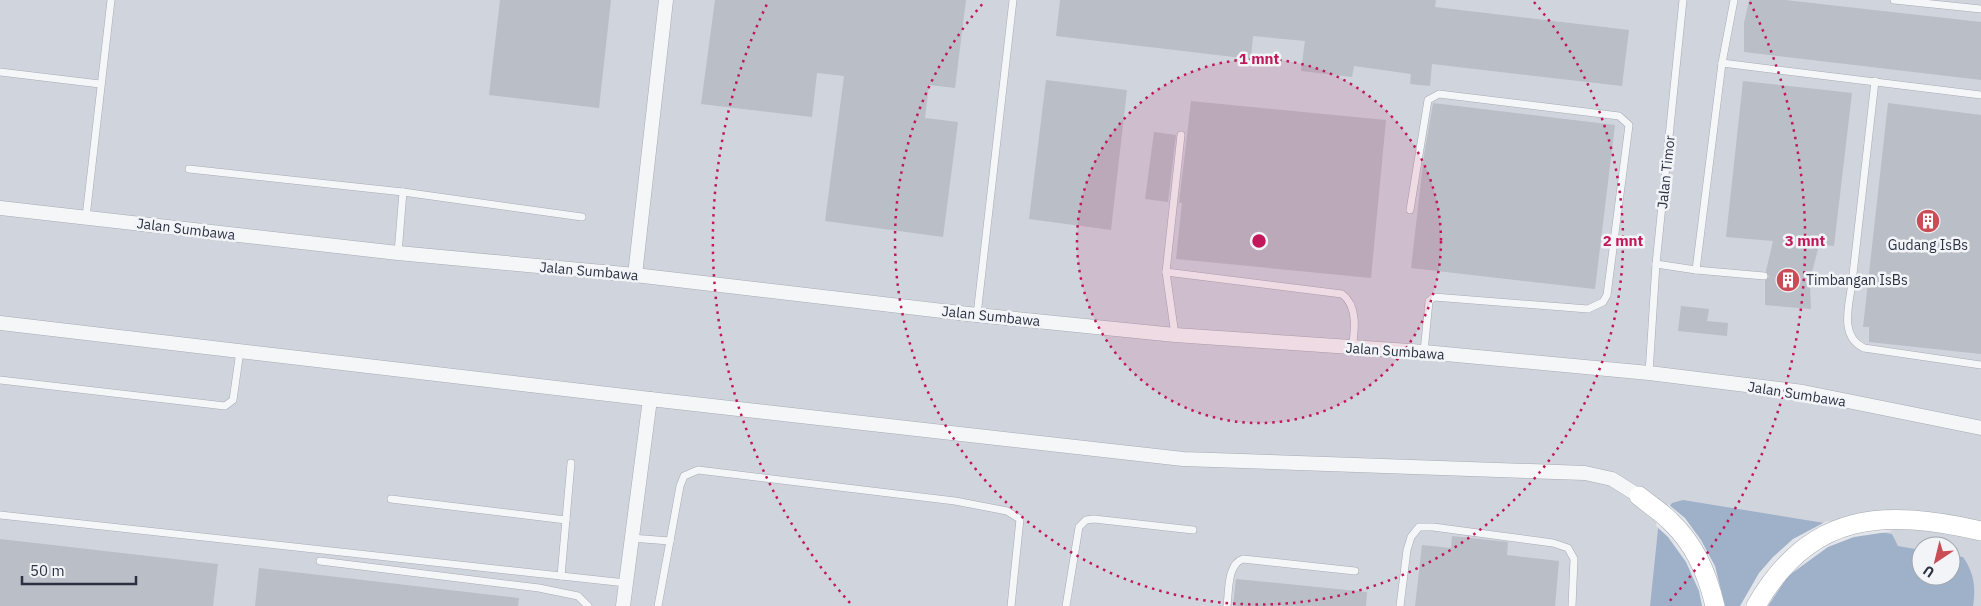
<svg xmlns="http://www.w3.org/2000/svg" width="1981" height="606" font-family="'IBM Plex Sans',sans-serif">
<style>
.built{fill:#d0d4dc;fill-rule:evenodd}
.water{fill:#9fb0c9}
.pier{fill:#e2e5ea}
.building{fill:#babec7}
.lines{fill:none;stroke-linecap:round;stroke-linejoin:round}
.lane-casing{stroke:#a7abb4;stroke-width:8}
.street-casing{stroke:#a7abb4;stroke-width:15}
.secondary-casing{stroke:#a7abb4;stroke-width:20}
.lane{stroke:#f5f6f8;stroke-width:7}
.street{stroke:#f5f6f8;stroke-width:14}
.secondary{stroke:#fff;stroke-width:19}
.ring{fill:none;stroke:#c2185b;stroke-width:2.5;stroke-dasharray:2.5 5}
.labels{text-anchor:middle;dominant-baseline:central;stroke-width:5;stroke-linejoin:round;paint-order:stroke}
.street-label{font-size:14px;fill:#2b3142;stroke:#f2f4f7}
.poi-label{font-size:14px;fill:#2b3142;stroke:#f2f4f7}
.centre{fill:#c2185b;stroke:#f2f4f7;stroke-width:2.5}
.ring-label{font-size:15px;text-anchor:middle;font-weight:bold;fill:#c2185b;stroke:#f2f4f7;stroke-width:5;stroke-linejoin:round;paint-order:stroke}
</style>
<rect width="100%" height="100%" fill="#e2e5ea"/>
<!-- built -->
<path class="built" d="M 0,0 L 1981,0 L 1981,606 L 0,606 ZM 1921,546 L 1951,546 L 1951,576 L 1921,576 Z"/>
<!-- water -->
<path class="water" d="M 1683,500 L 1892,534 L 1898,546 L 1921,550 L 1921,576 L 1951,576 L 1951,555 L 1963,557 C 1974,573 1976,587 1973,606 L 1650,606 L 1659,520 L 1672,503 Z"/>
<!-- pier -->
<g class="pier">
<polygon points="1668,504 1685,518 1701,540 1715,566 1725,606 1702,606 1699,591 1686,562 1668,537 1656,526 1657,519"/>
<polygon points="1827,521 1894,531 1854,537 1828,547 1788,576 1768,606 1740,606 1759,573 1773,557 1793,539"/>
</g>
<!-- building -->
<g class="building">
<polygon points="500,0 611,0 599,108 489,95"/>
<polygon points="715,0 966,0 955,88 929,85 925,118 958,122 943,237 825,221 844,76 817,73 812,117 701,104"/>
<polygon points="1060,0 1436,0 1435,7 1629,30 1622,86 1432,64 1430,86 1410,84 1411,74 1354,66 1352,77 1301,71 1305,41 1253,36 1251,59 1056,36"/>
<polygon points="1749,0 1785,0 1981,22 1981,80 1744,52 1744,23"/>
<polygon points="1046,80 1127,90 1111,230 1029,219"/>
<polygon points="1743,81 1852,93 1834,246 1819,245 1811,276 1806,279 1806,283 1810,286 1811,309 1765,305 1765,281 1769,277 1766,271 1773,241 1726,237"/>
<polygon points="1191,101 1386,120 1371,278 1176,259 1182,203 1179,203"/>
<polygon points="1433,103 1615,125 1595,289 1411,268 1424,155"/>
<polygon points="1888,103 1981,115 1981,354 1869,342 1869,327 1863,327"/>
<polygon points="1154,132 1176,135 1168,202 1145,199"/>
<polygon points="1681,306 1709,309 1707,321 1728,323 1727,336 1678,331"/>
<polygon points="1452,536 1508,542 1507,555 1559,561 1555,606 1415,606 1422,545 1451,548"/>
<polygon points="0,539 218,564 213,606 0,606"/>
<polygon points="259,568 519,598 518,606 255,606"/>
<polygon points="1236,579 1367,592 1366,606 1233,606"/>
</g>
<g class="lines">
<!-- lane casing -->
<g class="lane-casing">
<g id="lane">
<polyline points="1734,0 1722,63 1696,270 1764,276"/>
<polyline points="1894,0 1981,9"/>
<polyline points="1722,63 1981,95"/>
<polyline points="0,72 100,84"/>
<path d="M 1181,135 L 1166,272 L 1342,294 C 1358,306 1355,330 1352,348"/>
<polyline points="189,169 403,192 398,253"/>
<polyline points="403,192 582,217"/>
<polyline points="1410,210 1428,100 1439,94 1619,116 1629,125 1607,295 1603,302 1588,309 1434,297 1429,301 1424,352"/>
<polyline points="86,217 111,0"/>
<polyline points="1656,264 1696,270"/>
<polyline points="1166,272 1175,335"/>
<path d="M 1811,281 L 1852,283 C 1849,306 1839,336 1864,348 L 1981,365"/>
<polyline points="1852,283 1875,81"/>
<polyline points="977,315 1013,0"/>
<polyline points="1649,373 1656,264 1683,0"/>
<polyline points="0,380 225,406 233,400 240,351"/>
<polyline points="391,499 566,520"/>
<polyline points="0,515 626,583"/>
<polyline points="631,538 670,541 680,486 684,476 698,470 955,501 1007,511 1020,519 1011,606"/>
<polyline points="320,561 539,588 578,596 588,606"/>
<polyline points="561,576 571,463"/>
<polyline points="658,606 670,541"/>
<polyline points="1066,606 1079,527 1086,520 1094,519 1193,530"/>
<path d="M 1227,606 C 1229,592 1227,564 1243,559 L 1355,571"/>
<polyline points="1400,606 1407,550 1411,537 1419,527 1433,527 1553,543 1568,548 1574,559 1572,606"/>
</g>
</g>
<!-- street casing -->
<g class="street-casing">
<g id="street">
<polyline points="0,208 398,253 635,275 977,315 1175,335 1424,352 1649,373 1803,392 1981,428"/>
<polyline points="635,275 666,0"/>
<polyline points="0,323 650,399 623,606"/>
<polyline points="650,399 1183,459 1585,473 1612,479 1639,496"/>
</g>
</g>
<!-- secondary casing -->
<g class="secondary-casing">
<g id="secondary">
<path d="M 1639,496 C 1650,505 1663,513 1672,523 C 1695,545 1708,576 1715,606"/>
<path d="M 1756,606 C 1810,511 1884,509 1981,531"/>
</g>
</g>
<!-- lane -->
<use href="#lane" class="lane"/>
<!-- street -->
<use href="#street" class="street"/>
<!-- secondary -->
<use href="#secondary" class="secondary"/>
</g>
<!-- distance rings -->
<circle cx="1259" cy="241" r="182" fill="#c2185b" fill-opacity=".12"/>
<g class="ring">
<circle cx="1259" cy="241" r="182"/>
<path d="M1534 2A364 364 0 1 1 984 2"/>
<path d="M850 603A546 546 0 0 1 768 2M1750 2A546 546 0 0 1 1668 603"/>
</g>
<!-- icons -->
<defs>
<g id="building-disc" transform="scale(1.25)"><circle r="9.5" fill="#ca4c56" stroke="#f2f4f7"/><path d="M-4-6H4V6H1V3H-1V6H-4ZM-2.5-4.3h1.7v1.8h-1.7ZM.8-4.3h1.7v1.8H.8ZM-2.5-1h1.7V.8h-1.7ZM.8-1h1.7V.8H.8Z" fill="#fff"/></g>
</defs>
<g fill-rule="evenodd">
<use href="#building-disc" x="1928" y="221"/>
<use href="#building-disc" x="1788" y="280"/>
</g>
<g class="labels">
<!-- street labels -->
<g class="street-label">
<text transform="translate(1666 172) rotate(-84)">Jalan Timor</text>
<text transform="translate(186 229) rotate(7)">Jalan Sumbawa</text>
<text transform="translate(589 271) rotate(5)">Jalan Sumbawa</text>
<text transform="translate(991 316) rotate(6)">Jalan Sumbawa</text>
<text transform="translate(1395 351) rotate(4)">Jalan Sumbawa</text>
<text transform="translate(1797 394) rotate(9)">Jalan Sumbawa</text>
</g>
<!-- poi labels -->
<g class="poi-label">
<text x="1928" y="245">Gudang IsBs</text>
<text x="1806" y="280" text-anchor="start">Timbangan IsBs</text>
</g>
</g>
<circle cx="1259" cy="241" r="8" class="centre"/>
<g class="ring-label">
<text x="1259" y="64">1 mnt</text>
<text x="1623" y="246">2 mnt</text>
<text x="1805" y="246">3 mnt</text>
</g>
<!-- north arrow -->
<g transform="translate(1936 561) rotate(215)"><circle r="24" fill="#f2f4f7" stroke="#a2a6af"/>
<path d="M0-4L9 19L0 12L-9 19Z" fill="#ca4c56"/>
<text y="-8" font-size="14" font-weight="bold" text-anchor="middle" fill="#2b3142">U</text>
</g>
<!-- scale -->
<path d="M22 576v8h114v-8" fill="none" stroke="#2b3142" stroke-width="2.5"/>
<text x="30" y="576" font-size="15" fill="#2b3142" stroke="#f2f4f7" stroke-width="4" paint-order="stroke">50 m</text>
</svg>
